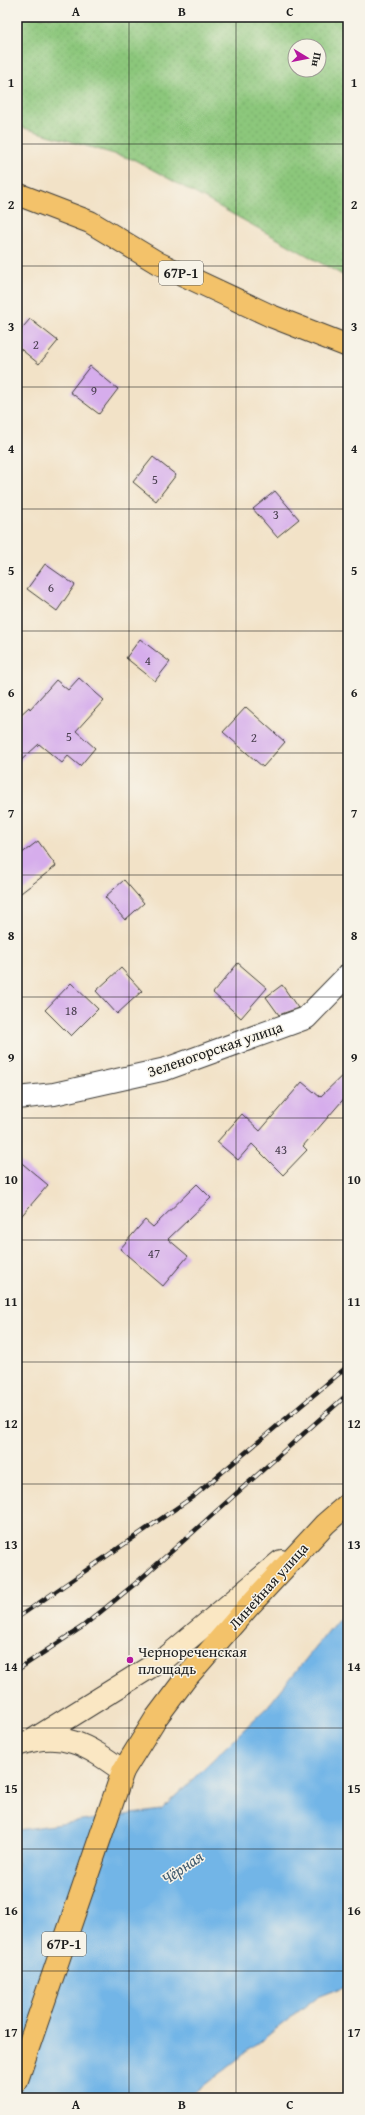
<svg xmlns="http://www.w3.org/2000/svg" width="365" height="2115" font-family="'Gentium Book Plus',serif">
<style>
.grass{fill:url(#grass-dots);stroke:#54724c;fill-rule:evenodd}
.water{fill:#72b5e7;stroke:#476882}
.building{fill:#d6adec}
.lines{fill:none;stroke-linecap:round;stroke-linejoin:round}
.street-casing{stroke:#3c3a36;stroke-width:24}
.secondary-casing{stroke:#3c3a36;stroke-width:24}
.primary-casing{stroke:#3c3a36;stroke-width:24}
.street{stroke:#fff;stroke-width:22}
.secondary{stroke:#fae7c3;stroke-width:22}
.primary{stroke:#f3c26a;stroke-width:22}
.rail-casing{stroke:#1c1c1c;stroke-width:4.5}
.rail{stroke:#f7f3e8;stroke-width:3;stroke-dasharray:9;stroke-linecap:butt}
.grid{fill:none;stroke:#1c1c1c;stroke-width:1;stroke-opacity:0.55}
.poi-dot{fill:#b5179e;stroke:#f7f3e8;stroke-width:1.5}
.labels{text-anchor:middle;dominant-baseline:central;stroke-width:3;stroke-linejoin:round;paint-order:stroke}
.number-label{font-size:13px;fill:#4a4050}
.shield{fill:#f7f3e8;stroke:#5e5c59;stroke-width:1}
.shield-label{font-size:14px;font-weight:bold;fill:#1c1c1c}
.street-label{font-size:15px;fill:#1c1c1c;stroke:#f7f3e8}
.poi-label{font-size:15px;fill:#1c1c1c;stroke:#f7f3e8;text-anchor:start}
.water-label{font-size:16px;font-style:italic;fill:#3e596d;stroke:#f7f3e8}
.neatline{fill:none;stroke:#1c1c1c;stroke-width:1.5}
.grid-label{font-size:13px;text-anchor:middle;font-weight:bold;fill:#1c1c1c}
</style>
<defs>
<pattern id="grass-dots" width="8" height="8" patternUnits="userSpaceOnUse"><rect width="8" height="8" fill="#8cc77c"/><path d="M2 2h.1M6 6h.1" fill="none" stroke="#78aa6b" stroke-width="1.8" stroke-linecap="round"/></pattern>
</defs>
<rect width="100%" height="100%" fill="#f7f3e8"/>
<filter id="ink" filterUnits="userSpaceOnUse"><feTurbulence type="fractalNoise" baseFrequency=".025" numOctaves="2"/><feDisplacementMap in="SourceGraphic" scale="8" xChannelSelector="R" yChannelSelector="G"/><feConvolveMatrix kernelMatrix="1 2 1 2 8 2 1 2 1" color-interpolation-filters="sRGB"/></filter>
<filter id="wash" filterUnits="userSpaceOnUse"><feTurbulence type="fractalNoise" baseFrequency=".012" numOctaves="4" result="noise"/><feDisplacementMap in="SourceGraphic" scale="16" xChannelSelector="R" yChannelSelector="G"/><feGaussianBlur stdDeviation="0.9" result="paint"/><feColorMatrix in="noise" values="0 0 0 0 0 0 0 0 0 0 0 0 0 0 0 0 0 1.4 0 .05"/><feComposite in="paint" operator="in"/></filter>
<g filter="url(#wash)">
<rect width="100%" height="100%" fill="#f2e2c7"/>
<!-- grass -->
<path class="grass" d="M 17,17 L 348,17 L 348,278 L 135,160 L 17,126 ZM 295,46 L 319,46 L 319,70 L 295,70 Z"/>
<!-- water -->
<polygon class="water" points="348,1607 348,1985 317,1997 188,2098 17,2098 17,1830 161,1810 268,1706"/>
<g id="blocks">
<!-- building -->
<g class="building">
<polygon points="30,319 58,341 39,364 17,346 17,334"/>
<polygon points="90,366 118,389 99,414 70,392"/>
<polygon points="153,457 176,475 156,501 133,482"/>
<polygon points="275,491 299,519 277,537 253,509"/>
<polygon points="45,564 75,585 57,611 27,589"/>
<polygon points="140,639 170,662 155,681 126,658"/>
<polygon points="79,678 104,700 76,731 95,748 80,766 68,756 62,763 39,744 17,764 17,718 29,707 30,709 56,680 68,690"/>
<polygon points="246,707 285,742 263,767 223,732"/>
<polygon points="38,841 56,866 17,896 17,857"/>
<polygon points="124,880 144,903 125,920 105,897"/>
<polygon points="238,963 267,988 241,1018 213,993"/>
<polygon points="121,968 142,991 117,1014 96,991"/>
<polygon points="71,983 98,1009 71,1036 45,1010"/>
<polygon points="282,985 298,1008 279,1015 266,997"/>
<polygon points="348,1070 348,1094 303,1146 307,1150 283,1175 252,1144 238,1160 217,1142 242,1114 260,1131 302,1082 320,1097"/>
<polygon points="17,1159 48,1185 17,1221"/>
<polygon points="197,1184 211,1198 168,1239 188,1256 163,1286 120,1249 145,1220 153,1227"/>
</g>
</g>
</g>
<g filter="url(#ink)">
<use href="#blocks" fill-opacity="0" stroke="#3c3a36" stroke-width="1"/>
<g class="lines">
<!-- street casing -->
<g class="street-casing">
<polyline id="street" points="17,1098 54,1094 166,1069 306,1018 348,975"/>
</g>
<!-- secondary casing -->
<g class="secondary-casing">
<g id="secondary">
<polyline points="36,1738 168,1656 281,1561"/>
<path d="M 17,1745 C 62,1729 87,1745 123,1771"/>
</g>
</g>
<!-- primary casing -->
<g class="primary-casing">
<g id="primary">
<polyline points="17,194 90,222 158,263 271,316 348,346"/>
<polyline points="17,2080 123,1771 156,1718 186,1678 248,1607 325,1524 348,1504"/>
</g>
</g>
<!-- street -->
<use href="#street" class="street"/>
<!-- secondary -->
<use href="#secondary" class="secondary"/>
<!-- primary -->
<use href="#primary" class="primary"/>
<!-- rail casing -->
<g class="rail-casing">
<g id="rail">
<polyline points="17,1618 194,1496 348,1366"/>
<polyline points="17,1670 82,1627 136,1583 348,1394"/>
</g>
</g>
<!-- rail -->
<use href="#rail" class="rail"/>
</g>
</g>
<!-- grid -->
<path class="grid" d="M 129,17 L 129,2098M 236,17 L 236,2098M 17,144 L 348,144M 17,266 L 348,266M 17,387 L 348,387M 17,509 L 348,509M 17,631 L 348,631M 17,753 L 348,753M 17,875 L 348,875M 17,997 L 348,997M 17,1118 L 348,1118M 17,1240 L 348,1240M 17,1362 L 348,1362M 17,1484 L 348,1484M 17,1606 L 348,1606M 17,1728 L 348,1728M 17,1849 L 348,1849M 17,1971 L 348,1971"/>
<!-- markers -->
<circle class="poi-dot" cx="130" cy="1660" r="4"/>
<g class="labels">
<!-- number labels -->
<g class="number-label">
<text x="36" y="344">2</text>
<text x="94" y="390">9</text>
<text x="155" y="479">5</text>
<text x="276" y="514">3</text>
<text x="51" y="587">6</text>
<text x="148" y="660">4</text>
<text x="69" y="736">5</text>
<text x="254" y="737">2</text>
<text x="71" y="1010">18</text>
<text x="281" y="1149">43</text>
<text x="154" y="1253">47</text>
</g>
<!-- shield labels -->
<g class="shield">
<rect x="159" y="261" width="44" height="24" rx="3"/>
<rect x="42" y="1932" width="44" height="24" rx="3"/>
</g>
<g class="shield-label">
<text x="181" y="273">67Р-1</text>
<text x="64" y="1944">67Р-1</text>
</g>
<!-- street labels -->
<g class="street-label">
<text transform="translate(215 1049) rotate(-19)">Зеленогорская улица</text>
<text transform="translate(268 1586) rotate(-48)">Линейная улица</text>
</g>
<!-- poi labels -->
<g class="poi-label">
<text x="138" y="1651">Чернореченская<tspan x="138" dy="17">площадь</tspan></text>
</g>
<!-- water labels -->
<g class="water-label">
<text transform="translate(182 1867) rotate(-34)">Чёрная</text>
</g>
</g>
<!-- margin -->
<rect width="365" height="2115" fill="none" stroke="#f7f3e8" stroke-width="44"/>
<!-- north arrow -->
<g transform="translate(307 58) rotate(100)"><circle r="19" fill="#f7f3e8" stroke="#9f9d96"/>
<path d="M0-3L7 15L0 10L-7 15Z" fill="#b5179e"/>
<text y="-6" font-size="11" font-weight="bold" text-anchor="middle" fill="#1c1c1c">Пн</text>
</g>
<rect x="22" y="22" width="321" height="2071" class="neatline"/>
<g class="grid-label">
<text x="76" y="16">A</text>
<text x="182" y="16">B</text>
<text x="290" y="16">C</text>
<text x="11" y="87">1</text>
<text x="354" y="87">1</text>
<text x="11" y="209">2</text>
<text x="354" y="209">2</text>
<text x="11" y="331">3</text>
<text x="354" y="331">3</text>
<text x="11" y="453">4</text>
<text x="354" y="453">4</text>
<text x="11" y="575">5</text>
<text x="354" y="575">5</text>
<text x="11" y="697">6</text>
<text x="354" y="697">6</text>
<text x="11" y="818">7</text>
<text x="354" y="818">7</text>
<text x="11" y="940">8</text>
<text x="354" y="940">8</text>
<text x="11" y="1062">9</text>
<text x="354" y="1062">9</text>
<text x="11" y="1184">10</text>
<text x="354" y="1184">10</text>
<text x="11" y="1306">11</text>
<text x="354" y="1306">11</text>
<text x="11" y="1428">12</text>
<text x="354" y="1428">12</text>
<text x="11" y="1549">13</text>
<text x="354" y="1549">13</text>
<text x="11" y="1671">14</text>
<text x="354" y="1671">14</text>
<text x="11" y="1793">15</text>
<text x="354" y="1793">15</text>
<text x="11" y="1915">16</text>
<text x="354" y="1915">16</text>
<text x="11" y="2037">17</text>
<text x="354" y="2037">17</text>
<text x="76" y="2109">A</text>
<text x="182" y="2109">B</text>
<text x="290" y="2109">C</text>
</g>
</svg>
